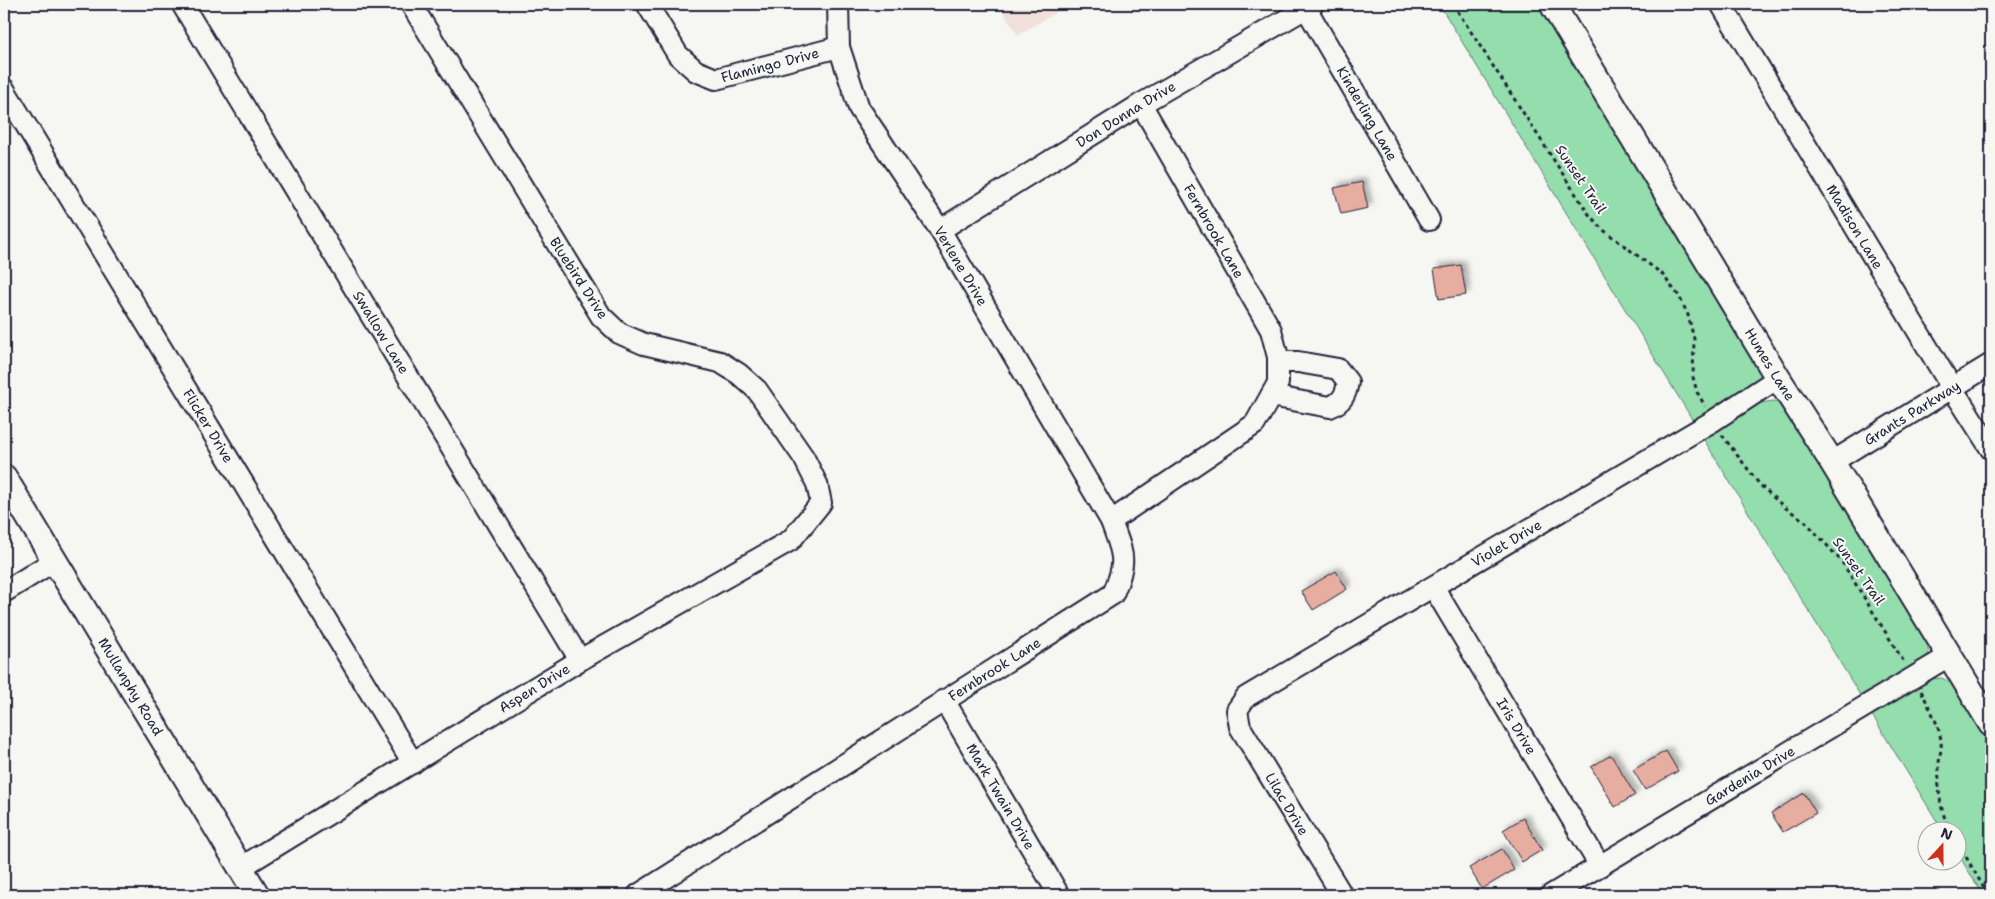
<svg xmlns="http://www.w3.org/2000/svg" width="1995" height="899" font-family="'Shantell Sans',sans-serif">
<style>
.built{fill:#f1e0d9}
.green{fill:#94ddac;stroke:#5b8074}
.building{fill:#e6ada0;stroke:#22223b;filter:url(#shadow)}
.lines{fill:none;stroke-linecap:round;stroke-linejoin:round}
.minor-casing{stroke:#22223b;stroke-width:24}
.tertiary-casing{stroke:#22223b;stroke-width:28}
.path{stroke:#22223b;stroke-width:3;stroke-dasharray:4 4;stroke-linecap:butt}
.minor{stroke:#f6f6f2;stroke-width:20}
.tertiary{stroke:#f6f6f2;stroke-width:24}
.labels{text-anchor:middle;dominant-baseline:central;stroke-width:4;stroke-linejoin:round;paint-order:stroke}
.street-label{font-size:14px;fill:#22223b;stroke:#f6f6f2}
</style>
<defs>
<filter id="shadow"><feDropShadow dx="4.5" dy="-4.5" stdDeviation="2.5" flood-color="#0004"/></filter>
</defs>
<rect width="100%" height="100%" fill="#f6f6f2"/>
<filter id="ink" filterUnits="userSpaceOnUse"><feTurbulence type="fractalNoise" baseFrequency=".02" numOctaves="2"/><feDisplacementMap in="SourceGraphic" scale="10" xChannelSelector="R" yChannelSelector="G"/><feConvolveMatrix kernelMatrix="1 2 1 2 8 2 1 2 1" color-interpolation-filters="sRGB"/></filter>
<g filter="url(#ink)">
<!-- built -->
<polygon class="built" points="998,4 1070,4 1018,35"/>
<!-- green -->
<g class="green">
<polygon points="1439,4 1540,4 1758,359 1763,372 1757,384 1695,424"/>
<polygon points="1774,401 1786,407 1927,641 1929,656 1920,666 1863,700 1703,438 1760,403"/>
<polygon points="1942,678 1953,684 1991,745 1991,895 1983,895 1958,854 1958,832 1943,831 1872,715 1930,679"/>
</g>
<!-- building -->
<g class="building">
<polygon points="1362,182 1368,208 1341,214 1334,188"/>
<polygon points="1461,265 1466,295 1439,299 1434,269"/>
<polygon points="1336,571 1347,589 1313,610 1301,591"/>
<polygon points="1666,751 1678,771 1645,790 1633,770"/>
<polygon points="1611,755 1635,795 1615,807 1591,767"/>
<polygon points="1804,793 1816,813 1783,832 1771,813"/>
<polygon points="1523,818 1542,850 1522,862 1503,830"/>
<polygon points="1502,849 1514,870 1482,889 1469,868"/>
</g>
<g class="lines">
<!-- minor casing -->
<g class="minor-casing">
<g id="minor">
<path id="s1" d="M 182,4 L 580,660"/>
<path id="s2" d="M 647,4 L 678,55 L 696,71 L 716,79 L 839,47"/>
<path id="s3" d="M 1721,4 L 1952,388 L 1991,449"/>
<path id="s4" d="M 1306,8 L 1429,220"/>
<path id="s5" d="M 4,89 L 413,763"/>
<path id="s6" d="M 940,230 L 1141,104 L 1313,4"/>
<path d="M 1271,396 L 1330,407 C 1342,402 1346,395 1348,382 L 1338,369 L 1298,362 L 1278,362"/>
<path id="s7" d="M 1832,462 L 1991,364"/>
<polyline points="1111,521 1255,424 1278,383 1278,357 1271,330 1141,104"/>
<path id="s8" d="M 1434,588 L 1600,866"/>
<polyline points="4,592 54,561"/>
<path id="s9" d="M 944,700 L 1059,895"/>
<path id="s10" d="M 240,868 L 580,660 L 791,540 L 821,503 L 817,484 L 804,458 L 757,390 L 739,374 L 720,362 L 644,344 L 619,333 L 601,316 L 411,4"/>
<path id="s11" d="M 638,895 L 1113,594 C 1128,559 1123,555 1111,521 L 940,230 L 859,108 L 839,47 L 838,4"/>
<path id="s12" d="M 1342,895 L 1240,727 L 1237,710 L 1246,697 L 1713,421 L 1778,378"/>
<path id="s13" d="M 1551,895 L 1949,656"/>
</g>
</g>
<!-- tertiary casing -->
<g class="tertiary-casing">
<g id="tertiary">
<path id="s14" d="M 1552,4 L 1778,378 L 1832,462 L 1991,724"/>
<path id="s15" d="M 4,477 L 257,895"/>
</g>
</g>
<!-- path -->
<g class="path">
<polyline points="1453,4 1588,213 1602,229 1662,274 1679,296 1688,315 1694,339 1693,377 1697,392 1705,406"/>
<polyline points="1722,435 1760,485 1783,506 1806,522 1842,562 1904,662"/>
<path d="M 1921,691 C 1929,707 1939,724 1941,741 C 1942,749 1939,757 1939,765 C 1938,789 1939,810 1951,832"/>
<polyline points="1958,843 1988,895"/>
</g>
<!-- minor -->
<use href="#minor" class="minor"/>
<!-- tertiary -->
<use href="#tertiary" class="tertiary"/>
</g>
</g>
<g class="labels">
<!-- street labels -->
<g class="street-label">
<text stroke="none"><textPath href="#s2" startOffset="161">Flamingo Drive</textPath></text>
<text stroke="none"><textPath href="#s6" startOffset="219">Don Donna Drive</textPath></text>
<text stroke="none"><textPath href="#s4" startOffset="122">Kinderling Lane</textPath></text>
<text transform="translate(1581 179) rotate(56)">Sunset Trail</text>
<text stroke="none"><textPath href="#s3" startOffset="260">Madison Lane</textPath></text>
<text transform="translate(1214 231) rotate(60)">Fernbrook Lane</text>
<text transform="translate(961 266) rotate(59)">Verlene Drive</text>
<text transform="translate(579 278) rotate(57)">Bluebird Drive</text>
<text stroke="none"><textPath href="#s1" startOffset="384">Swallow Lane</textPath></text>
<text stroke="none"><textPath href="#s14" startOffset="421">Humes Lane</textPath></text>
<text stroke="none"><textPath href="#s7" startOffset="94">Grants Parkway</textPath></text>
<text stroke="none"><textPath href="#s5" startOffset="394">Flicker Drive</textPath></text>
<text stroke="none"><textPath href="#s12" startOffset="532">Violet Drive</textPath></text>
<text transform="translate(1859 571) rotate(55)">Sunset Trail</text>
<text stroke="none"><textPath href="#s11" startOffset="422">Fernbrook Lane</textPath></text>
<text stroke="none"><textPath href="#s15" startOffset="245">Mullanphy Road</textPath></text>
<text stroke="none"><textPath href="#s10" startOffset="345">Aspen Drive</textPath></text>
<text stroke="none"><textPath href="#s8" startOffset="161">Iris Drive</textPath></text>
<text stroke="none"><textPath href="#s13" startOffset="232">Gardenia Drive</textPath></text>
<text stroke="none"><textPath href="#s9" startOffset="112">Mark Twain Drive</textPath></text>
<text transform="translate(1287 804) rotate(59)">Lilac Drive</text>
</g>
</g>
<!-- margin -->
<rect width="1995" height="899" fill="none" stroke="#f6f6f2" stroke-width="20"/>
<rect x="10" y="10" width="1975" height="879" fill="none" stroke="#22223b" stroke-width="2" filter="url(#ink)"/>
<!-- north arrow -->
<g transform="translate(1942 846) rotate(21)"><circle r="24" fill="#f6f6f2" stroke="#a1a1a9"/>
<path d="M0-4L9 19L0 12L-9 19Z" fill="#c8321e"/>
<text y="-8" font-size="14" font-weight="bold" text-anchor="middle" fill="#22223b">N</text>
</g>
</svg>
